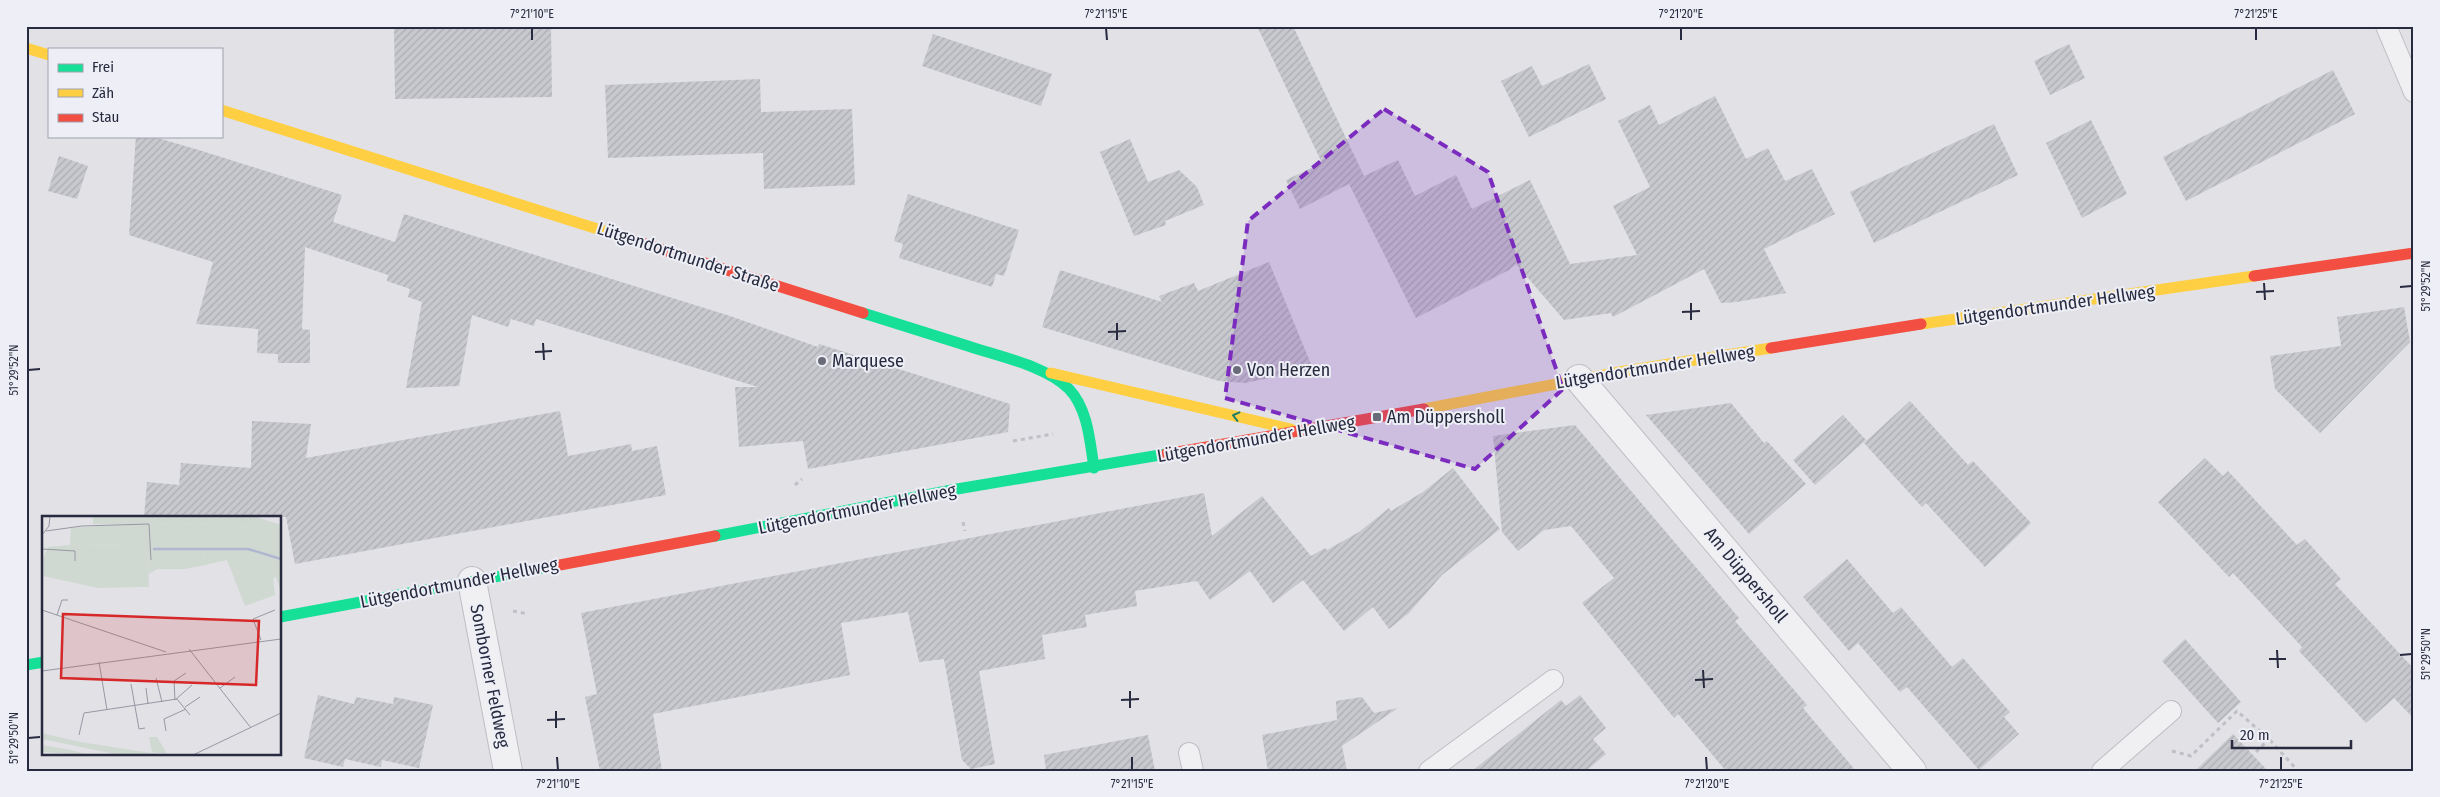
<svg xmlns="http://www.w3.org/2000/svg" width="2440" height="797" font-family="'Fira Sans Condensed',sans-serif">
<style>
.building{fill:url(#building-hatch)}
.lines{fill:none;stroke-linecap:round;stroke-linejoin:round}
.lane-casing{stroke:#bebec3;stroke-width:22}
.street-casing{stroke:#bebec3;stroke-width:30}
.path{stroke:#bfc0c6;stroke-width:3;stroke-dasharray:4 4;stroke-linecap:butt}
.lane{stroke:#f0f0f2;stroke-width:20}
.street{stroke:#f0f0f2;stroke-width:28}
.fast{stroke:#16e098;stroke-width:11}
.slow{stroke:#ffcf43;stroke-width:11}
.jam{stroke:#f24e42;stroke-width:11}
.oneway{stroke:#207c67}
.marked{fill:#7b2cbf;fill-opacity:0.2;stroke:#7b2cbf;stroke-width:4;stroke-dasharray:10 6;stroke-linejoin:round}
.ticks{fill:none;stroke:#282b3f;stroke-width:2}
.poi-dot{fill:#696b79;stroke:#eeeff6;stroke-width:2}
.labels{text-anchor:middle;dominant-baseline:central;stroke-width:4;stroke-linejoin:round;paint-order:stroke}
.street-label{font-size:18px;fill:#282b3f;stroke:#eeeff6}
.poi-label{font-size:18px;fill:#282b3f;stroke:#eeeff6;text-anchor:start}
.inset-river{fill:none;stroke:#afb7d1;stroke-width:2.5}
.inset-road{fill:none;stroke:#9798a3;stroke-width:1}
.view{fill:#d62828;fill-opacity:0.15;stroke:#d62828;stroke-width:2.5}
.inset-edge{fill:none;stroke:#282b3f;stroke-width:2.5}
.neatline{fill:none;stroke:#282b3f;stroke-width:2}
.ticks-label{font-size:12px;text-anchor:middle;fill:#282b3f}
</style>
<defs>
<pattern id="building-hatch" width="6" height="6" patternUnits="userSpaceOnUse" patternTransform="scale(1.25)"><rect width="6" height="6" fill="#c8c9ce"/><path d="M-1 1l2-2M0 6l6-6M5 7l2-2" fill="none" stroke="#acadb2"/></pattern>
</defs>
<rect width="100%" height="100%" fill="#e1e1e6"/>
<!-- building -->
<g class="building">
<polygon points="394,26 551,26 552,97 395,99"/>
<polygon points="1257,26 1293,26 1364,176 1398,160 1415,196 1456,175 1472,209 1530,180 1570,264 1637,255 1613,206 1650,187 1618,121 1650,105 1659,125 1715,96 1746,159 1768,148 1785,181 1812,169 1835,214 1764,249 1786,293 1737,302 1721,303 1704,269 1613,317 1611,313 1564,320 1516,264 1509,270 1416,318 1349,184 1300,209 1286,180 1322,163"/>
<polygon points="933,34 1052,74 1041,106 922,66"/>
<polygon points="2069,44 2085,78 2050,95 2034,61"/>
<polygon points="1589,64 1606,99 1529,137 1501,81 1532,66 1542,86"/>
<polygon points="2333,70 2355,114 2186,201 2163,157"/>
<polygon points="760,79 761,112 852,109 855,185 764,189 763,153 608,158 605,85"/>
<polygon points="2091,120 2127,194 2082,218 2046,143"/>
<polygon points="1994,124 2018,175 1874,243 1850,192"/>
<polygon points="136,136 151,136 202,151 342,195 333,222 395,242 404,214 730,316 818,347 819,344 1010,404 1008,432 808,469 803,441 739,447 735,387 758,387 536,319 534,326 511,319 508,327 472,315 459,386 406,388 422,302 408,297 410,289 387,281 388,275 305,247 302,329 310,330 310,363 278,363 278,354 257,353 258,329 196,324 213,262 129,235"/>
<polygon points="1130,139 1148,182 1179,170 1197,187 1204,205 1165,221 1166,225 1134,236 1100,152"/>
<polygon points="59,156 88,166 77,199 48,191"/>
<polygon points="908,194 1019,230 1004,276 996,274 992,287 899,258 903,244 894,241"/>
<polygon points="1269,262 1313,369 1245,383 1219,381 1042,327 1060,270 1162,302 1159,296 1194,283 1198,291"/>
<polygon points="2404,307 2410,342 2320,433 2275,389 2270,356 2341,346 2337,317"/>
<polygon points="1910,401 1968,465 1973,461 2031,523 1985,567 1926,503 1922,507 1864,443"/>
<polygon points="1731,403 1764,443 1767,441 1806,484 1749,534 1646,415"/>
<polygon points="560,411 568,456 631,444 632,451 657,446 666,495 295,564 286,517 144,517 147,482 179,485 181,463 251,468 252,421 311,424 306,458"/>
<polygon points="1843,415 1866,440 1815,485 1793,460"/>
<polygon points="1575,425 1739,618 1735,621 1807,705 1803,708 1856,771 1726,771 1678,714 1674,718 1582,603 1614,578 1571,526 1544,530 1518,551 1502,532 1493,436"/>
<polygon points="2205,458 2223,476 2228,471 2297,545 2305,539 2341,579 2335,584 2414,669 2414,719 2394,698 2366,723 2299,651 2302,647 2233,573 2229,577 2158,502"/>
<polygon points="1453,468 1500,529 1442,575 1409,613 1389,629 1373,607 1344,631 1303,580 1273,603 1250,571 1210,600 1197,581 1135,591 1137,606 1085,615 1087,627 1042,635 1045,659 979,671 995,764 971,769 962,760 944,659 919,662 908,612 841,623 850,675 653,714 662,771 600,771 585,697 597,694 581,613 1204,493 1212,536 1262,496 1311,556 1325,548 1327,550 1359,532 1389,508 1391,511 1423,492"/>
<polygon points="1847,559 1893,613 1901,607 1952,667 1963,658 2010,712 2004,717 2019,734 1979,770 1907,687 1900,692 1858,643 1849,651 1803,597"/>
<polygon points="2185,639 2241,702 2218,723 2162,661"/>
<polygon points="318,695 354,704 356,697 393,704 394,697 433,705 419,768 382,760 381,767 345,759 343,767 304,758"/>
<polygon points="1580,695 1606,728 1593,739 1606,754 1586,771 1472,771 1561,700 1566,706"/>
<polygon points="1362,697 1374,713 1398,708 1342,746 1347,771 1268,771 1262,735 1337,720 1336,701"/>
<polygon points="2233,734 2268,771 2195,771"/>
<polygon points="1148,735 1155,771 1046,771 1044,755"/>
</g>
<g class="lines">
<!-- lane casing -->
<g class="lane-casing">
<g id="lane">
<polyline points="2386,26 2414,92"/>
<polyline points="1189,753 1193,771"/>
<polyline points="1429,771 1553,680"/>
<polyline points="2102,771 2171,711"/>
</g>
</g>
<!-- street casing -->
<g class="street-casing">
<g id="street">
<polyline points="1579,379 1912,771"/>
<polyline points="472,581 508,771"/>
</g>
</g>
<!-- path -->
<g class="path">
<polyline points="1013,441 1053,434"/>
<polyline points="795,485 802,479"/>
<polyline points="963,522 965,531"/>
<polyline points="513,611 528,614"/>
<polyline points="2172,751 2191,756 2237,711 2269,739 2298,771"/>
<polyline points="2256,752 2269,739"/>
</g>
<!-- lane -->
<use href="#lane" class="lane"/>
<!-- street -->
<use href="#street" class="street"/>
<!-- fast -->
<g class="fast">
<path d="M 863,313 C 898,324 933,335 968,346 C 998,356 1047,366 1069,389 C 1088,409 1090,442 1094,468"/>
<polyline points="715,536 957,489 1166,454"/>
<polyline points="280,617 549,567"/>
<polyline points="26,665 44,662"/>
</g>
<!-- slow -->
<g class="slow">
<polyline points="26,48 49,55"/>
<polyline points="221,110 623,237"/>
<polyline points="1921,324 2254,276"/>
<polyline points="1051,373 1291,429"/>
<polyline points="1424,409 1625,371 1771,348"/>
</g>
<!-- jam -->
<g class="jam">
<polyline points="623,237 863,313"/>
<polyline points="2254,276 2414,253"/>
<polyline points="1771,348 1921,324"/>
<polyline points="1166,454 1424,409"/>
<polyline points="549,567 715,536"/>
</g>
</g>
<!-- one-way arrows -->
<defs><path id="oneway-chevron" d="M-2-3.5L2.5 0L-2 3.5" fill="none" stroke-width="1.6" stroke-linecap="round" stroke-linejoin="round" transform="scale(1.25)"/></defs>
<use class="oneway" href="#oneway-chevron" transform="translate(1236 416) rotate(-166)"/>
<!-- marked area -->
<path class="marked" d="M 1384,109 L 1488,172 L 1563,389 L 1475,469 L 1225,398 L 1248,221 Z"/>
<!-- ticks -->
<path class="ticks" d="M 532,28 L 532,40M 1106,28 L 1107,40M 1681,28 L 1681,40M 2256,28 L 2256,40M 2264,283 L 2265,300M 2400,287 L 2412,286M 2256,292 L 2274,291M 1691,303 L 1691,320M 1682,312 L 1700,311M 1117,323 L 1117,340M 1108,332 L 1126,331M 543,343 L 544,360M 535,352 L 552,351M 28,370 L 40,369M 2277,650 L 2278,668M 2400,655 L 2412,654M 2269,659 L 2286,659M 1703,670 L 1704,688M 1695,680 L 1713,679M 1130,691 L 1130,708M 1121,700 L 1139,699M 556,711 L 556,728M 547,720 L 565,719M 28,738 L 40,737M 557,757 L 558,770M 1132,757 L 1132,770M 1706,757 L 1707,770M 2281,757 L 2281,770"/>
<!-- markers -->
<g class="poi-dot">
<circle cx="822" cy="361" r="5"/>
<circle cx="1237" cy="370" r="5"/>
<rect x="1372" y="412" width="10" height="10" rx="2.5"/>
</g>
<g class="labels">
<!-- street labels -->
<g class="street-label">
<text transform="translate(688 257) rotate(18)">Lütgendortmunder Straße</text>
<text transform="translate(2055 305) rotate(-8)">Lütgendortmunder Hellweg</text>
<text transform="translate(1655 367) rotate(-9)">Lütgendortmunder Hellweg</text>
<text transform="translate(1256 439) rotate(-10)">Lütgendortmunder Hellweg</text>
<text transform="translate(857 509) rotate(-11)">Lütgendortmunder Hellweg</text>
<text transform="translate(1746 575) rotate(50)">Am Düppersholl</text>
<text transform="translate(459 583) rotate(-11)">Lütgendortmunder Hellweg</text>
<text transform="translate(490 676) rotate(79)">Somborner Feldweg</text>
</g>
<!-- poi labels -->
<g class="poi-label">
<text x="832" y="361">Marquese</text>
<text x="1247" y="370">Von Herzen</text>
<text x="1387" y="417">Am Düppersholl</text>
</g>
</g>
<!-- overview -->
<g transform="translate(42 516)">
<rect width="239" height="239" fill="#e1e1e6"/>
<path d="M 85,8 L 196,9 L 239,21 L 239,45 L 228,42 L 234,61 L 231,62 L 233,79 L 203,90 L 185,44 L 163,49 L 162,36 L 106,36 L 107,71 L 99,71 L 100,30 L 28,29 L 29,12 ZM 0,217 L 38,226 L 122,239 L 78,239 L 0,223 ZM 0,229 L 29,234 L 46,239 L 0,236 Z" fill="#cfd9d1"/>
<path d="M 111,10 L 180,10 L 180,23 L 111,23 ZM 107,221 L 115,221 L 125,238 L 110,236 Z" fill="#cfd9d1"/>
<path d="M 51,0 L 211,0 L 239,9 L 239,21 L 196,9 L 51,8 ZM 28,29 L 100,30 L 101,68 L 99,71 L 56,72 L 1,60 L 1,43 L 6,31 ZM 106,36 L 162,36 L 163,49 L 143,53 L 115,53 L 107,58 ZM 228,42 L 239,45 L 239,75 L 234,61 Z" fill="#cfd9d1"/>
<path class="inset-river" d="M 111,33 L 206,33 L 239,43"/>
<path class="inset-road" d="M 4,15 L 40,10 L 107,8 L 109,44M 0,19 L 7,10 L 8,0M 0,33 L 33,35 L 33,45M 0,94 L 124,136M 15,99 L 20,84 L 26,84M 219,124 L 211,103 L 233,94M 147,133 L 209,212M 57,146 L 65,194M 0,155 L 239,123M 114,162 L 120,186M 89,168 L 97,213 L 103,212M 104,172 L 106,188M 178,172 L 193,161M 133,184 L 132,165 L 144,157M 133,184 L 150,169M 143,191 L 158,181M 124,215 L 122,203 L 144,193M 37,219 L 42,197 L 135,183 L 148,199M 151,239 L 239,197"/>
<path class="view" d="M 21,98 L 217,105 L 214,169 L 19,162 Z"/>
<rect width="239" height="239" class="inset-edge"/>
</g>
<!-- border -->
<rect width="2440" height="797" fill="none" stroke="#eeeff6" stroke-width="55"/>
<!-- legend -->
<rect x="48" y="48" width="175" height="90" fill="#eeeff6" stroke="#9fa1ad"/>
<rect x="58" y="64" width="25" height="8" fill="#16e098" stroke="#9fa1ad"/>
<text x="92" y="72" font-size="15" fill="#282b3f">Frei</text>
<rect x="58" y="89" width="25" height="8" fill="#ffcf43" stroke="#9fa1ad"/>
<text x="92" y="98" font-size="15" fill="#282b3f">Zäh</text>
<rect x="58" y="114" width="25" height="8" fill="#f24e42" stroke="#9fa1ad"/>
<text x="92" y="122" font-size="15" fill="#282b3f">Stau</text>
<!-- scale -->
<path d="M2232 740v8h119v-8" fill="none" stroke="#282b3f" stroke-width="2.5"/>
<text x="2240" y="740" font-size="15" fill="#282b3f" stroke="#eeeff6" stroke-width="4" paint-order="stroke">20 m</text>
<rect x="28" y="28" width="2384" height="742" class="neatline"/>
<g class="ticks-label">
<text x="532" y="18">7°21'10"E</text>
<text x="1106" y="18">7°21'15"E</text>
<text x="1681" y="18">7°21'20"E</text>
<text x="2256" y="18">7°21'25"E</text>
<text transform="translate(2426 286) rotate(-90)" y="4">51°29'52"N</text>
<text transform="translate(14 370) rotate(-90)" y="4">51°29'52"N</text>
<text transform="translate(2426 654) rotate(-90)" y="4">51°29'50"N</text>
<text transform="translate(14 738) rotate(-90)" y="4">51°29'50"N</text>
<text x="558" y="788">7°21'10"E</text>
<text x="1132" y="788">7°21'15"E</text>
<text x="1707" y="788">7°21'20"E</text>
<text x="2281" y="788">7°21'25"E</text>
</g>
</svg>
